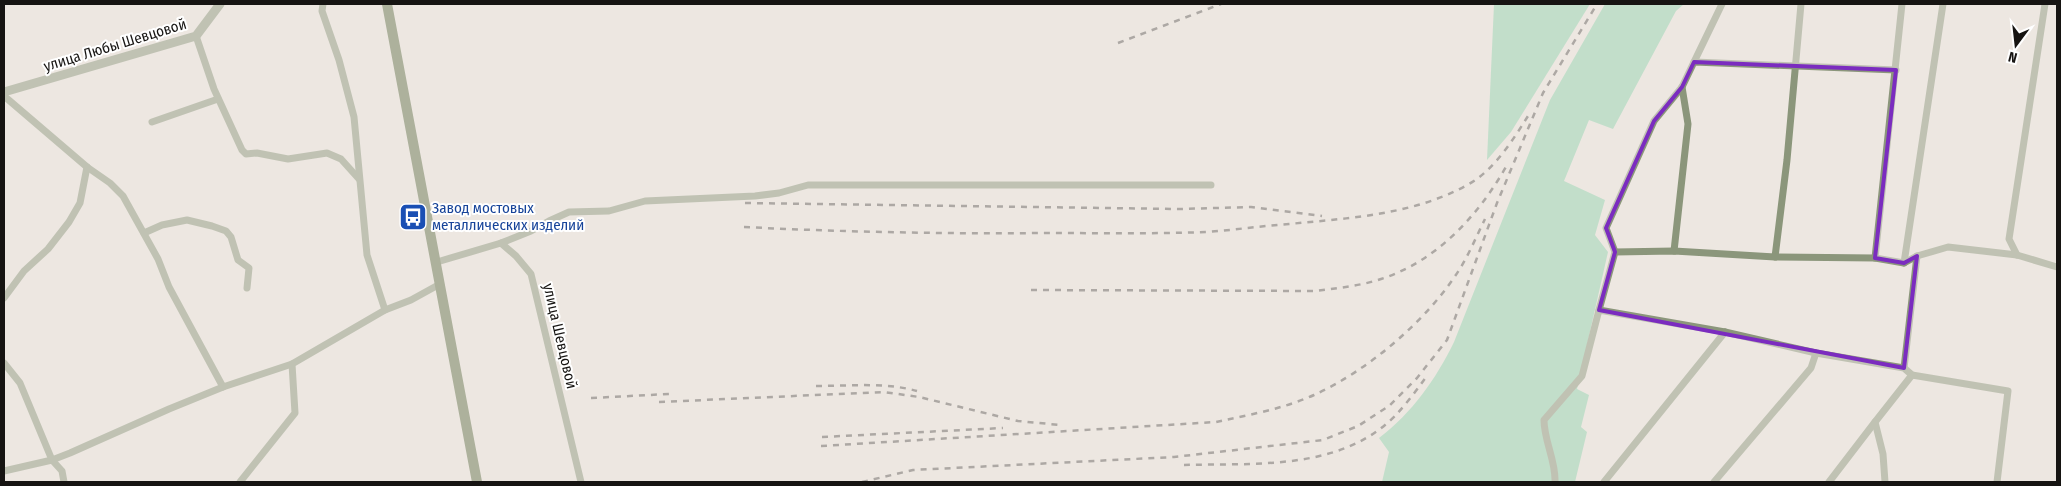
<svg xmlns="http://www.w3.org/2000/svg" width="2061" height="486" font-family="'Fira Sans Condensed',sans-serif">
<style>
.green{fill:#8fd3ae}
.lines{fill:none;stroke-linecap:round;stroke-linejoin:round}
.minor{stroke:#8b967b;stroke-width:7}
.tertiary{stroke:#8b967b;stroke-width:9}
.secondary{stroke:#606f47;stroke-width:10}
.rail{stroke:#5f5c59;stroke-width:2.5;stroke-dasharray:6 6;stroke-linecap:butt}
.marked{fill:none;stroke:#7b2cbf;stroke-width:4;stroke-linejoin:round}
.labels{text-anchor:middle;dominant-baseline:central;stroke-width:4;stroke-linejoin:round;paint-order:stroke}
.street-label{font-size:15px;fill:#161412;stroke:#fff}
.transit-label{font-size:15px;fill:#164399;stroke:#fff;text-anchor:start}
</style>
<rect width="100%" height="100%" fill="#ede7e1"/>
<!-- green -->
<g class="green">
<polygon points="1494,4 1590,4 1511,132 1487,160"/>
<path d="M 1605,4 L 1684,4 L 1676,11 L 1613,129 L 1589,120 L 1564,181 L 1605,200 L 1595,235 L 1608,252 L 1577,389 L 1589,395 L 1581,427 L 1587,432 L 1575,482 L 1382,482 L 1389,452 L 1379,438 C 1412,413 1436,379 1454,342 L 1550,100 Z"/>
</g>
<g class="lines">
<!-- minor -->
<g class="minor">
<polyline points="323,4 322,11 339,60 354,117 367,255 385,310"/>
<polyline points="196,36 214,89 242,150 246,154 257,153 288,159 327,153 341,159 359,179"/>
<polyline points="1694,62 1722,4"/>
<polyline points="4,96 87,167 110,183 123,196 158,259 169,287 223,387 292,364"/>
<polyline points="152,122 218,99"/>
<polyline points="144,233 162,225 187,220 212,226 226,231 231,237 238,260 249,268 247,288"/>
<polyline points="501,243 531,231 549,221 569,212 609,211 645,201 755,196 779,193 808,185 1211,185"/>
<polyline points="1674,251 1688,124 1682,87"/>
<polyline points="1615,252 1606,228 1654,121 1682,87 1694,62 1896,70"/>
<polyline points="2017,255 2009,239 2045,4"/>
<polyline points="1775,257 1787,160 1801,4"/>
<polyline points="1875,258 1902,4"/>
<polyline points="437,262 501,243 516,256 531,274 581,482"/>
<polyline points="1904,263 1943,4"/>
<polyline points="4,298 24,271 48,249 69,222 80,203 87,167"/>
<polyline points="1599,310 1615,252 1674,251 1775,257 1875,258 1904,263 1917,256 1948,247 2017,255 2057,267"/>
<polyline points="4,363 20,383 52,460 62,471 64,482"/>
<polyline points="1904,368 1917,256"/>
<polyline points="4,471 52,460 70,453 169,409 223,387"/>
<polyline points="240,482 295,413 292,364 385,310 411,300 440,284"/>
<path d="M 1555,482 C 1556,461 1544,441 1544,420 L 1582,376 L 1599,310 L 1725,332 L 1816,353 L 1904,368 L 1912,375 L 2008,391 L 1997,482"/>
<polyline points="1604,482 1725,332"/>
<polyline points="1714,482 1811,368 1816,353"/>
<polyline points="1829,482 1875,422"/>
<polyline points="1885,482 1883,454 1875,422 1912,375"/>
</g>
<!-- tertiary -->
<polyline class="tertiary" points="4,92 196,36 220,4"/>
<!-- secondary -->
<polyline class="secondary" points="387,4 477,482"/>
<!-- rail -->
<g class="rail">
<polyline points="1118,43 1221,4"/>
<polyline points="745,203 1180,209 1251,207 1322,216"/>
<path d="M 744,227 C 844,232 944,234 1045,233 C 1099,233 1153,234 1206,232 C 1234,230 1261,226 1289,224 C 1350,218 1414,215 1469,184 C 1494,170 1513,140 1528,116"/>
<path d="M 1031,290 L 1316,291 C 1338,288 1360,286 1381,279 C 1437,261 1479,215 1507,165"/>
<path d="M 816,386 C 850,386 885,382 917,391"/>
<polyline points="591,398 669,394"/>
<polyline points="659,402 884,392 919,397 1018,421 1060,425"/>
<polyline points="822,437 1003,428"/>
<path d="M 821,446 L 1216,422 C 1248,415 1283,409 1314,395 C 1369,370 1429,319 1461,267 C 1470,252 1477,235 1485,219"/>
<path d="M 1184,465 C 1256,463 1340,471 1395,416 C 1406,404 1417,390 1426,377"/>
<polyline points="862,482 913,470 1174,457 1323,440 1358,426 1389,406 1417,378 1447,340 1497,203 1543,93 1597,4"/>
</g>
</g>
<!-- marked area -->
<path d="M0 0H2061V486H0ZM 1694,62 L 1896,70 L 1875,258 L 1904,263 L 1917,256 L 1904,368 L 1599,310 L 1615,252 L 1606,228 L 1654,121 L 1682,87 Z" fill="#ede7e1" fill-opacity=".55" fill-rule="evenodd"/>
<path class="marked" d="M 1694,62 L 1896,70 L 1875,258 L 1904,263 L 1917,256 L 1904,368 L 1599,310 L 1615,252 L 1606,228 L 1654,121 L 1682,87 Z"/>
<!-- icons -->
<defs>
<g id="bus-square" transform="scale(1.4375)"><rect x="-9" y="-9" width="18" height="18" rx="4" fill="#1a4fb4" stroke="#fff"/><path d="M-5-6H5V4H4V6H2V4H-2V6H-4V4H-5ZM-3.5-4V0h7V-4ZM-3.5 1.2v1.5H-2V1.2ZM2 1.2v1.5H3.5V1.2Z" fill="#fff"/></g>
</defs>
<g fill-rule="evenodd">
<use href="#bus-square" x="413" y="217"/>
</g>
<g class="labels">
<!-- street labels -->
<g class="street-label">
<text transform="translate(115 45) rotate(-17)">улица Любы Шевцовой</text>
<text transform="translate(560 336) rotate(77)">улица Шевцовой</text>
</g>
<!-- transit labels -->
<g class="transit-label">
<text x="432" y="208">Завод мостовых<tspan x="432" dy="17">металлических изделий</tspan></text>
</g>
</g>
<!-- border -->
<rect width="2061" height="486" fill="none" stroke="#161412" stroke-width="10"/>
<!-- north arrow -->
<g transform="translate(2016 45) rotate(195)" stroke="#ffffff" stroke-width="4" paint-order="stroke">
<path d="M0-4L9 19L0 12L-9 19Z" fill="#161412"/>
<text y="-8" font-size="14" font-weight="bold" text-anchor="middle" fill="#161412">N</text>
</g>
</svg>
